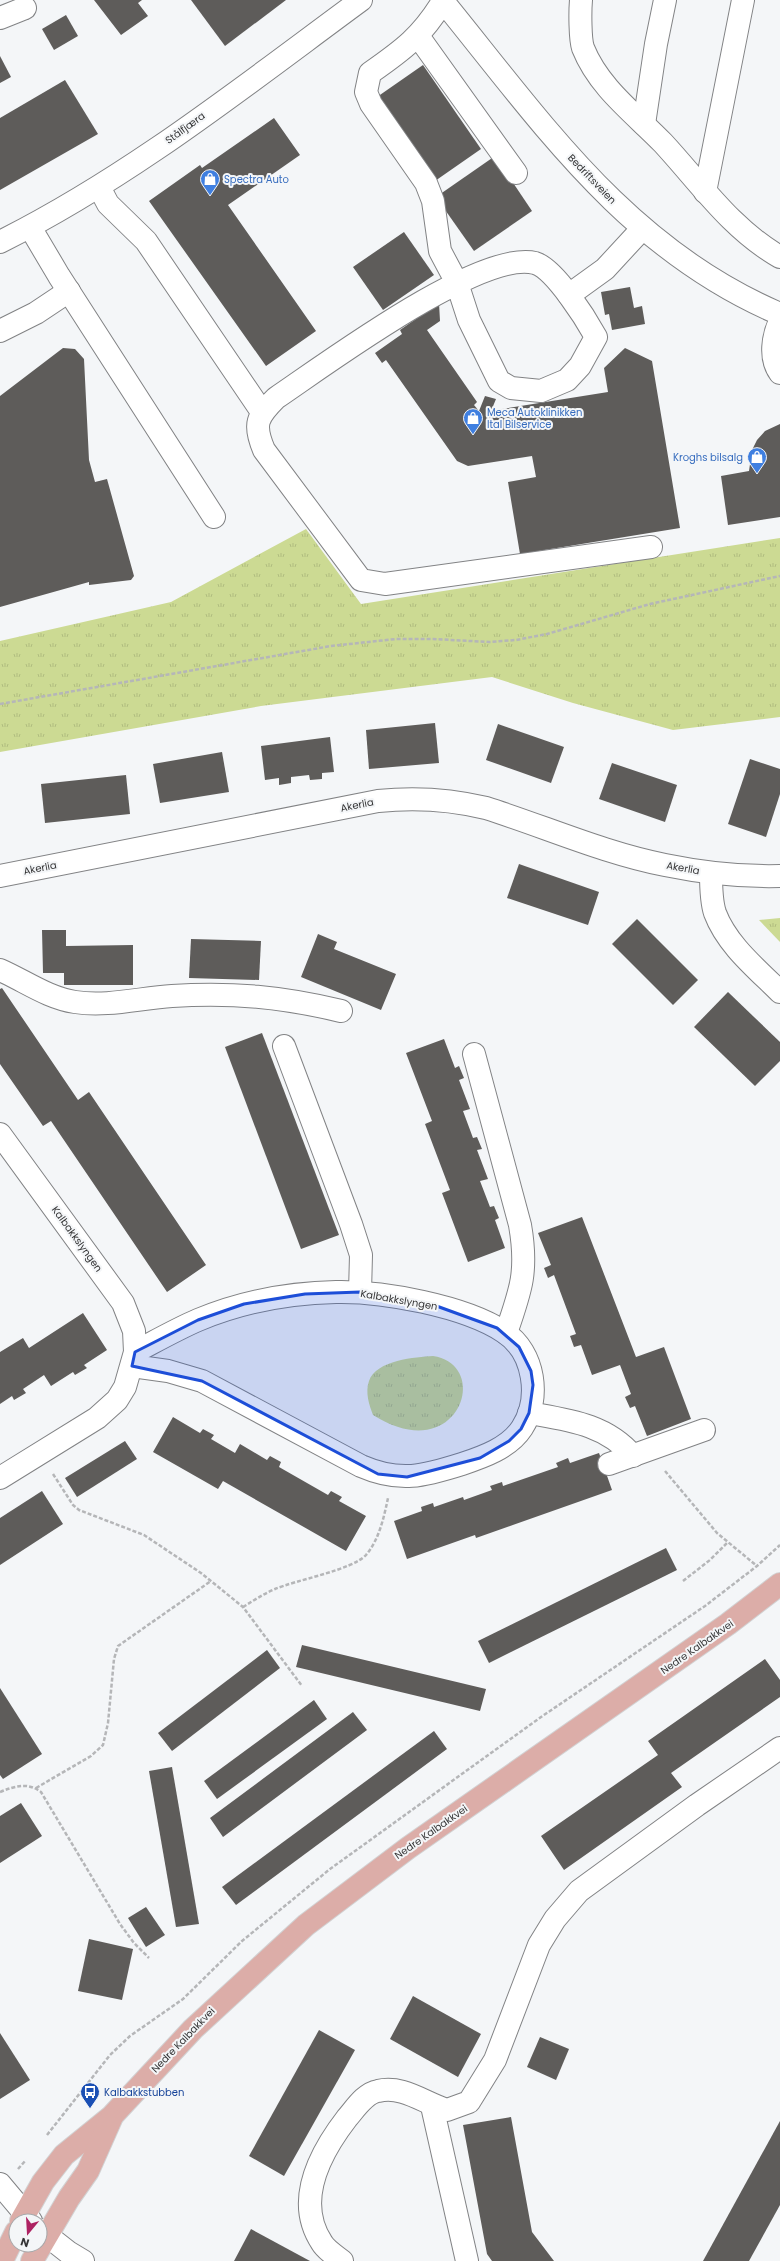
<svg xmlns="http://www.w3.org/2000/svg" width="780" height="2261" font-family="Poppins,sans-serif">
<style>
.park{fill:url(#park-tufts)}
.building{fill:#5e5c5a}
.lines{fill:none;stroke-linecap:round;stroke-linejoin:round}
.minor-casing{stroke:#828385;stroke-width:24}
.major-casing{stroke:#d2d2d3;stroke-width:24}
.path{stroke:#b5b6b8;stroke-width:2.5;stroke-dasharray:4 2;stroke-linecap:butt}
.minor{stroke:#fff;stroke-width:22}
.major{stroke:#dcada8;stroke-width:22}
.marked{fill:#1d4ed8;fill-opacity:0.2;stroke:#1d4ed8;stroke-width:3;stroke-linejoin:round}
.labels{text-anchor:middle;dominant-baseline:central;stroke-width:4;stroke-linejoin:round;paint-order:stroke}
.street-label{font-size:10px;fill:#343435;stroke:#f4f6f8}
.shop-label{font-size:10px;fill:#366cbe;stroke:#f4f6f8;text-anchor:start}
.transit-label{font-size:10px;fill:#164399;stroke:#f4f6f8;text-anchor:start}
</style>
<defs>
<pattern id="park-tufts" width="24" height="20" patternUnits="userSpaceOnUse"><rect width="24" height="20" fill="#ccda93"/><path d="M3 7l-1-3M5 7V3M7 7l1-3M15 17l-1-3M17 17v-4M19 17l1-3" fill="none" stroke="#b0bc7f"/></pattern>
</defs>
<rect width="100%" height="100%" fill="#f4f6f8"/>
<!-- park -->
<g class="park">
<polygon points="306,529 361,604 780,538 780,717 673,730 573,703 492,677 261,706 0,752 0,641 171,602"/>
<polygon points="780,918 780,942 759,920"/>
<path d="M 433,1356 C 493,1365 458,1469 373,1415 C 369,1405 365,1392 369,1381 C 376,1360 416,1357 433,1356 Z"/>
</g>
<!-- building -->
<g class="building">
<polygon points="94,0 142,0 138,3 148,16 121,35"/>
<polygon points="191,0 286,0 225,46"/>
<polygon points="66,15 78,36 54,50 42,29"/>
<polygon points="0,56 11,77 0,83"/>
<polygon points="423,65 481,149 435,181 377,97"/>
<polygon points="65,80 98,134 0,190 0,118"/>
<polygon points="274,118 300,155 228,205 316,331 266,366 149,201 200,165 202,168"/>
<polygon points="495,156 532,211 474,251 436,197"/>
<polygon points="404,232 434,275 383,310 353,267"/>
<polygon points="630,287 634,308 642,306 645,324 612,330 609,314 605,315 601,292"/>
<polygon points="439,303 440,321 427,330 477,402 474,405 479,411 485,396 496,399 489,416 497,414 496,410 608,392 604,368 625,348 652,361 680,528 520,554 508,482 536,477 532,456 468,466 457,461 386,360 382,363 375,353 402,334 400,330"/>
<polygon points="63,348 75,349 84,359 89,460 95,482 107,479 134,576 131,580 89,585 89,582 0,607 0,396"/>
<polygon points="780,424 780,517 728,525 721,476 749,471 752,450 757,440 765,431"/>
<polygon points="435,723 439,763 369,769 366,730"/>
<polygon points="498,724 564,747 551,783 486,760"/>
<polygon points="330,737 334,772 322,773 322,779 310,780 309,775 291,777 291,783 279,785 279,778 265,780 261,746"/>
<polygon points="222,752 229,792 160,803 153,764"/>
<polygon points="750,759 780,769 780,794 766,837 728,824"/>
<polygon points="612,763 677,785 665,822 599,799"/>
<polygon points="126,775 130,814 45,823 41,784"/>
<polygon points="519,864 599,892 588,925 507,898"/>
<polygon points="637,919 698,980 673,1005 612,944"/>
<polygon points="42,930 66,930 66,946 133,945 133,985 64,985 64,973 43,973"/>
<polygon points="318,934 337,942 334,949 396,974 381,1010 301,977"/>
<polygon points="191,939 261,941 259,980 189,978"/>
<polygon points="2,988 78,1100 89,1092 206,1265 167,1292 51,1121 43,1126 0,1064 0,989"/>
<polygon points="728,992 780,1042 780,1061 755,1086 694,1027"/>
<polygon points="262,1033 339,1235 301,1249 225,1047"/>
<polygon points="444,1039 455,1068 459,1066 464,1078 459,1080 470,1109 463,1111 473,1138 477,1137 482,1149 477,1150 488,1179 480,1181 490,1207 494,1206 499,1218 495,1220 505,1248 468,1262 442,1193 450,1190 425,1124 432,1121 406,1053"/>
<polygon points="582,1217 636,1357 664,1347 691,1419 647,1436 635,1406 630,1408 625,1397 631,1394 620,1365 592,1375 581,1345 574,1347 570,1336 576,1334 554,1275 548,1278 544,1268 551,1265 538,1233"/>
<polygon points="83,1313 107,1350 84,1365 87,1368 75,1375 73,1372 51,1386 44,1375 23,1389 26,1393 14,1400 12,1396 0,1404 0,1352 23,1338 29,1348"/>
<polygon points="173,1417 200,1433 203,1429 214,1435 211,1439 235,1453 240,1444 267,1460 270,1456 281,1462 279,1467 328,1495 331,1491 342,1497 339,1501 366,1516 346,1551 223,1481 218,1489 153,1452"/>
<polygon points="125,1441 137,1459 77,1497 65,1478"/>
<polygon points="599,1453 612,1490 476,1538 475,1535 407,1559 394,1521 422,1511 421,1507 433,1503 434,1507 463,1497 464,1500 492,1490 490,1486 502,1482 503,1486 558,1467 556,1463 568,1458 570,1463"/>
<polygon points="42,1491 63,1524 0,1565 0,1518"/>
<polygon points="666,1548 677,1570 489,1663 478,1641"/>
<polygon points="302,1645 486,1689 480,1711 296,1667"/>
<polygon points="267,1650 280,1668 172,1751 158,1733"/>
<polygon points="765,1659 780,1680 780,1697 671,1773 682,1787 564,1870 541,1836 658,1755 648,1741"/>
<polygon points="0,1688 42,1754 3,1779 0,1775"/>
<polygon points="314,1700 327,1719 217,1799 204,1781"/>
<polygon points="353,1712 367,1730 223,1837 210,1818"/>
<polygon points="434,1731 447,1749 236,1905 222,1887"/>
<polygon points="172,1767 199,1924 176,1927 149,1771"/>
<polygon points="21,1803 42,1836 0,1863 0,1816"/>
<polygon points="146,1907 165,1935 146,1947 128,1918"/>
<polygon points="89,1939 133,1949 122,2000 78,1991"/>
<polygon points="413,1996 481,2034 458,2077 390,2039"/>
<polygon points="319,2030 355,2050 284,2176 249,2156"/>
<polygon points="0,2033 30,2080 0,2099"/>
<polygon points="540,2037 569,2049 556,2080 527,2067"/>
<polygon points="511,2117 532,2232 554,2261 492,2261 487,2254 463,2125"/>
<polygon points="780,2121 780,2205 749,2261 703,2261"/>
<polygon points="251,2229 310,2261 234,2261"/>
</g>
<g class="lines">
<!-- minor casing -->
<g class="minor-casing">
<g id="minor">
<path d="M 442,0 C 543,124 627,249 780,314"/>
<path d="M 581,0 C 580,11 580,39 583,48 C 599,88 635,114 663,143 C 700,183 731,229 780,257"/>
<path d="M 443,1 C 422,36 403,50 370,73 L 366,92 L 371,104 L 426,183 L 433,201 L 440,251 L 457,283 L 469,320 L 499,381 L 511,388 L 541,391 L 567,380 L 580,366 L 596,337 C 586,319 555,269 535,263 C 481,249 325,365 276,398 C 257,417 253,424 264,450 L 361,580 L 385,584 L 651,547"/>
<polyline points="0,18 25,8"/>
<polyline points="418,36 516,173"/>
<polyline points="644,124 656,44 665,0"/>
<polyline points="99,187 108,204 146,241 262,412"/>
<polyline points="705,192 743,0"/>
<polyline points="30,227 59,276 214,517"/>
<path d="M 0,242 C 130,177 244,86 361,0"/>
<polyline points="569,295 605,269 642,229"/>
<path d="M 780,321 C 773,336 769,358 780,373"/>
<polyline points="0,331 36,313 69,291"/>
<path d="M 711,873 C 711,886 711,901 715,913 C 727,945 757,969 780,992"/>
<path d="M 0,876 L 378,801 C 416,797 449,799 486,808 C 546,827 604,853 665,865 C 704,873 741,877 780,876"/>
<path d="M 0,970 C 25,981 48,998 75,1002 C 107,1007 140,998 172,996 C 232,992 283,997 341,1011"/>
<polyline points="284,1046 351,1224 361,1255 360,1292"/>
<path d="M 474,1054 L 520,1225 C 528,1271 521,1290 506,1333"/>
<polyline points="0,1134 123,1303 134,1331 135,1352 125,1387 117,1400 97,1418 0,1478"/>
<path d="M 132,1366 L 168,1371 L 202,1381 L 361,1466 C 400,1483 424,1476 462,1464 C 483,1457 509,1448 522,1428 C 541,1399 535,1352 504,1332 C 465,1306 383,1291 336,1292 C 289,1293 241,1302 198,1320 C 177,1329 156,1341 135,1352"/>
<path d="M 529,1413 C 568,1420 606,1424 633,1456"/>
<polyline points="609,1464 704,1430"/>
<polyline points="432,2106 467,2261"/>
<polyline points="0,2184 31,2221"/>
<polyline points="40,2230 68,2252 83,2261"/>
<path d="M 342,2261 C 336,2256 326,2250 322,2243 C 294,2201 320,2153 347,2118 C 355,2109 365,2093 378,2091 C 403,2085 424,2103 447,2110 L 469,2102 L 495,2060 L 539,1945 L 555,1919 L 579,1891 L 697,1805 L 780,1748"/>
</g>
</g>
<!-- major casing -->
<g class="major-casing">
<g id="major">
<polyline points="21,2221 43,2182 64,2155 112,2116 193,2029 306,1925 408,1848 728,1624 780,1584"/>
<polyline points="2,2261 16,2232"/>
<polyline points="32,2261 69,2198 88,2171 111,2119"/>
</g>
</g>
<!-- path -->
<g class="path">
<polyline points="0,704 331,646 396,639 433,639 489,642 516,640 547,634 650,604 780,576"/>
<polyline points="665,1471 717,1533 757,1566"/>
<polyline points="53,1474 73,1505 79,1510 144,1535 201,1573 243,1607 302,1686"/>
<polyline points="683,1581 710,1560 727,1543"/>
<path d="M 243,1607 C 253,1601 263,1594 275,1589 C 296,1580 352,1570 366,1555 C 379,1540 384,1517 388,1498"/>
<polyline points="36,1788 91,1756 103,1745 108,1723 114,1659 118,1646 211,1581"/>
<path d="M 0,1792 C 15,1786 28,1782 41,1792 L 120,1924 L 134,1943 L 149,1958"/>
<polyline points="82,2089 87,2094"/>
<polyline points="47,2135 110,2055 130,2036 183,1999 242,1941 330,1869 541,1717 705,1606 757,1566 780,1545"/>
<polyline points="18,2169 26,2160"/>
</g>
<!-- minor -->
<use href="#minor" class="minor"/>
<!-- major -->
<use href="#major" class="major"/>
</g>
<!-- marked area -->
<path class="marked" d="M 360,1292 L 431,1304 L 497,1328 L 519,1347 L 531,1371 L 533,1385 L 529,1413 L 521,1429 L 509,1441 L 480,1458 L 407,1477 L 378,1474 L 202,1381 L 132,1366 L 135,1352 L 198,1320 L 244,1304 L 305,1294 Z"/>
<!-- icons -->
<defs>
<g id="shop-pin" transform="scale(1)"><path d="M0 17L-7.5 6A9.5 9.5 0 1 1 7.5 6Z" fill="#3f7fe0" stroke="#f4f6f8"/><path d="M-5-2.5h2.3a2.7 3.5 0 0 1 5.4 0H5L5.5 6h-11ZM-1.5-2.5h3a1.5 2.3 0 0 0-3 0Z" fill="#fff"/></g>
<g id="bus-pin" transform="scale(1)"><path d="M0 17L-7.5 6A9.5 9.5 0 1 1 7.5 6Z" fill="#1a4fb4" stroke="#f4f6f8"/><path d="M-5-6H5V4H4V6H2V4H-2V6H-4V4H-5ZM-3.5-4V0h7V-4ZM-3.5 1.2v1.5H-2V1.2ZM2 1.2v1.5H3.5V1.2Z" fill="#fff"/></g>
</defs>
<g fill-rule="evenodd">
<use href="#shop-pin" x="210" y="179"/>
<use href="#shop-pin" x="473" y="418"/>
<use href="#shop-pin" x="757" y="457"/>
<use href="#bus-pin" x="90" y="2092"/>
</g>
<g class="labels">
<!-- street labels -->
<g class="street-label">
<text transform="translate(185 128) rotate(-36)">Stålfjæra</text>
<text transform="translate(592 179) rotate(46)">Bedriftsveien</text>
<text transform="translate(357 805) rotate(-11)">Akerlia</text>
<text transform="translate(40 868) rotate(-11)">Akerlia</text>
<text transform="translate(683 868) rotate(10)">Akerlia</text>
<text transform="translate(77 1239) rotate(54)">Kalbakkslyngen</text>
<text transform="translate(399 1300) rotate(10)">Kalbakkslyngen</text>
<text transform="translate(697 1647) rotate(-35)">Nedre Kalbakkvei</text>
<text transform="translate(431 1832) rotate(-35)">Nedre Kalbakkvei</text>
<text transform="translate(183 2040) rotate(-46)">Nedre Kalbakkvei</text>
</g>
<!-- shop labels -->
<g class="shop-label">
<text x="224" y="179">Spectra Auto</text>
<text x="487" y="412">Meca Autoklinikken<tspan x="487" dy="12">Ital Bilservice</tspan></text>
<text x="743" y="457" text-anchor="end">Kroghs bilsalg</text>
</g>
<!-- transit labels -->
<g class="transit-label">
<text x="104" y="2092">Kalbakkstubben</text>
</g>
</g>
<!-- north arrow -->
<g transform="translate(28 2233) rotate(198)"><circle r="19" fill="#f4f6f8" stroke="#a7a8aa"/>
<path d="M0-3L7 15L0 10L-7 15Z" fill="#ae2363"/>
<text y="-6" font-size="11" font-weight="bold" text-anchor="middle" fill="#343435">N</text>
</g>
</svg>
